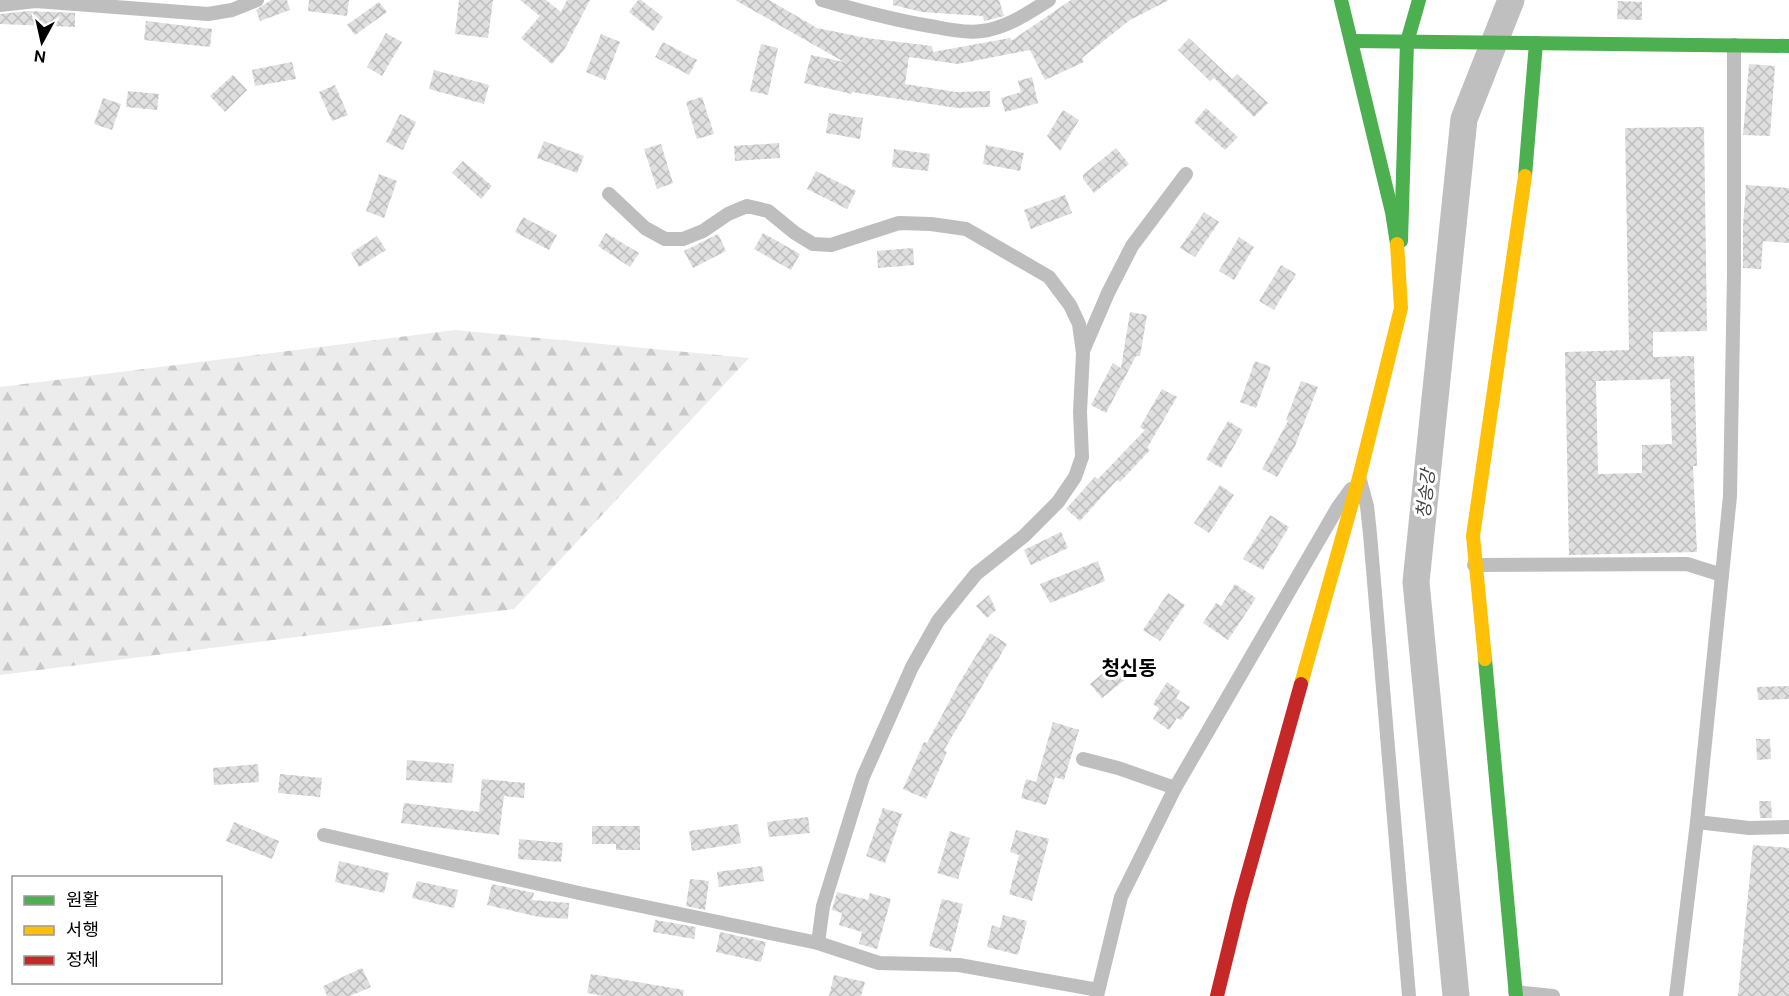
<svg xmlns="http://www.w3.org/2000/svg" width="1789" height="996" font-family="'DM Sans','Noto Sans KR',sans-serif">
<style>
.forest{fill:url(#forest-firs)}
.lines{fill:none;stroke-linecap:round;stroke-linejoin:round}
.river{stroke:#bfbfbf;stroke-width:27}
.building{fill:url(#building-cross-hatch);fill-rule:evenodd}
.street{stroke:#bebebe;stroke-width:14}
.fast{stroke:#4caf50;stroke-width:14}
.slow{stroke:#ffc107;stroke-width:14}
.jam{stroke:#c62828;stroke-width:14}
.labels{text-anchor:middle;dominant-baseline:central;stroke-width:6;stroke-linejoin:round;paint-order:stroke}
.water-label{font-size:18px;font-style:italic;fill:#444;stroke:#fff}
.quarter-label{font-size:20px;font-weight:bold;fill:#000;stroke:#fff}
</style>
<defs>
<pattern id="forest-firs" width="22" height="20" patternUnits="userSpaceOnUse" patternTransform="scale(1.5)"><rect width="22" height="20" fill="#ececec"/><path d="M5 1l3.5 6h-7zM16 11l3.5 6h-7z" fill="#c9c9c9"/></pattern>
<pattern id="building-cross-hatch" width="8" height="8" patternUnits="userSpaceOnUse" patternTransform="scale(1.5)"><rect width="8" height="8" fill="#dfdfdf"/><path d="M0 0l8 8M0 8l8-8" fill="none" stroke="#bebebe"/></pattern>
</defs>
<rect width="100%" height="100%" fill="#fff"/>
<!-- forest -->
<polygon class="forest" points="455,330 749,358 514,609 0,675 0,387"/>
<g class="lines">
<!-- river -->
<polyline class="river" points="1456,996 1416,582 1464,119 1511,0"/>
</g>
<!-- building -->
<g class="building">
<polygon points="271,0 287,0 290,10 260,21 256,10"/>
<polygon points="309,0 349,0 347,16 308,11"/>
<polygon points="459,0 493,0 488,38 455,34"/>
<polygon points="520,0 546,0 561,12 567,0 590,0 564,50 552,64 521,38 540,16"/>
<polygon points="638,0 641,0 663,17 653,31 629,12"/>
<polygon points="735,0 769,0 817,28 866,38 932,46 933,52 1010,38 1011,41 1071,0 1169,0 1130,20 1082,58 1084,62 1045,80 1030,50 958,64 909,57 905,84 956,92 990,91 990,107 957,108 852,92 852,94 804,83 811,55 844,62"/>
<polygon points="893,0 999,0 1004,16 984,21 983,16 922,12 893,5"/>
<polygon points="1618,1 1642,2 1642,20 1617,19"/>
<polygon points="379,2 387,12 355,35 347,25"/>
<polygon points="28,11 75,13 75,27 0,24 0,14"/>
<polygon points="146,21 212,29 210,47 144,40"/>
<polygon points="386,33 402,42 382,76 367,67"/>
<polygon points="601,34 620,42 605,80 586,72"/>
<polygon points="1189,38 1232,79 1237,74 1268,103 1254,117 1214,78 1210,81 1178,50"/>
<polygon points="663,42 697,60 689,75 655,57"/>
<polygon points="761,44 778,48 768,95 750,91"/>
<polygon points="292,62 296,79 255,86 252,70"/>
<polygon points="1749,64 1775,66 1770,136 1743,135"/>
<polygon points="434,70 489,85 484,104 429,89"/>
<polygon points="233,75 247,90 225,112 210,96"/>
<polygon points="1032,77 1038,103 1005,112 1001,98 1021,92 1018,81"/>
<polygon points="335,85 348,115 332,121 319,92"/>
<polygon points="128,91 159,94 157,110 126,107"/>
<polygon points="702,97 714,134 697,139 686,102"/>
<polygon points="103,98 121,104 112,130 94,124"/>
<polygon points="1206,108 1238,137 1225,150 1194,122"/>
<polygon points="1063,110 1079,120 1060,151 1047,136"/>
<polygon points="829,113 863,118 860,139 826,133"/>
<polygon points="400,114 416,122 403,150 386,142"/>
<path d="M 1704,127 L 1707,331 L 1653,332 L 1653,357 L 1694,356 L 1697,466 L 1693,466 L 1697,552 L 1569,555 L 1565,352 L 1629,350 L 1625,128 ZM 1670,379 L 1672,444 L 1642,445 L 1642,473 L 1598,474 L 1596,381 Z"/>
<polygon points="544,141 584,156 577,173 537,158"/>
<polygon points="779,143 780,158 735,161 734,146"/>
<polygon points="661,144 673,183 657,189 644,149"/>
<polygon points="986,145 1024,153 1020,171 983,164"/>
<polygon points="1116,148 1129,164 1094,193 1083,179 1083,175"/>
<polygon points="894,149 930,154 928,171 892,167"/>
<polygon points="463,161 492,186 481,199 452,173"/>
<polygon points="816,171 856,191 847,209 807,189"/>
<polygon points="379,174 397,181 384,218 366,211"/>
<polygon points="1746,185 1789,188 1789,243 1763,241 1761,269 1743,268 1743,225"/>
<polygon points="1065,195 1072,213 1031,229 1024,210"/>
<polygon points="1204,212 1219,222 1195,257 1180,248"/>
<polygon points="523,217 557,235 549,250 515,232"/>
<polygon points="606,233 639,253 630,267 598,246"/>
<polygon points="763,233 800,254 791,270 754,249"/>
<polygon points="718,234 726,251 693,268 684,251"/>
<polygon points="377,236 386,250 359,267 351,253"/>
<polygon points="1239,237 1254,247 1234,280 1219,271"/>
<polygon points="913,248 914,265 878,268 877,251"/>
<polygon points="1281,265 1296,274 1274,310 1259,301"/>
<polygon points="1130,312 1147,315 1140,356 1136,356 1106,413 1091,405 1113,363 1121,368"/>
<polygon points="1255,361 1271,367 1256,408 1240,402"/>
<polygon points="1301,381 1318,387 1295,446 1277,477 1262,469 1288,421 1286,420"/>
<polygon points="1162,389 1177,397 1147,448 1150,450 1120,482 1117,480 1080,521 1066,509 1095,477 1098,479 1145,430 1140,427"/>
<polygon points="1228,421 1243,430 1221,468 1206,459"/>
<polygon points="1220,485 1234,495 1209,533 1194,523"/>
<polygon points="1270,515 1289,527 1263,570 1243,559"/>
<polygon points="1061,532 1068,548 1031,565 1024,550"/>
<polygon points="1098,561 1105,581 1050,603 1040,584"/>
<polygon points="1235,584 1256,598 1228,640 1203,623 1216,603 1221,606"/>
<polygon points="1168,593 1185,605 1160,641 1143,630"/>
<polygon points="989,595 996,610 987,618 976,606"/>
<polygon points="990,633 1007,644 944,750 947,752 926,799 903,789 924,742 927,743 961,680"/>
<polygon points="1120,659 1132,674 1102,698 1090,684"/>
<polygon points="1167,682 1180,691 1176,698 1190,707 1181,720 1177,718 1169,730 1153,719 1159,708 1153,704"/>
<polygon points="1789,686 1789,699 1758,700 1757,687"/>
<polygon points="1053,722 1079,730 1064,780 1055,777 1046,805 1021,798 1026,779 1036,782"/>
<polygon points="1756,739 1770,739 1771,759 1757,760"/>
<polygon points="407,760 454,764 452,783 406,780"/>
<polygon points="258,764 259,782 214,785 213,768"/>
<polygon points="280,774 322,778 320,797 278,793"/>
<polygon points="482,779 525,783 524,798 504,796 499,835 401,823 404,803 479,812"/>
<polygon points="1759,801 1771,801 1772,818 1760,818"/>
<polygon points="883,808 902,814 885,863 866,856"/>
<polygon points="808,817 810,833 769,837 767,822"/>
<polygon points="234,822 279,841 272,859 226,841"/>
<polygon points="738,824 741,843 692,851 689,831"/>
<polygon points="592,826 640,826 640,850 616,850 616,844 592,844"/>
<polygon points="1016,830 1049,839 1032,901 1009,894 1019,855 1010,852"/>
<polygon points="950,831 970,838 958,879 937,873"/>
<polygon points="519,839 563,843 561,862 518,859"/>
<polygon points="1753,845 1789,848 1789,996 1738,996"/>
<polygon points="339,861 389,873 384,893 335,882"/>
<polygon points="762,866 764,881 719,887 717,872"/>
<polygon points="690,879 709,881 705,910 686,906"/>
<polygon points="417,881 458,890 454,908 412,898"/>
<polygon points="492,884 534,893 532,900 569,903 568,919 539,917 487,905"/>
<polygon points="837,892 868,900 870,893 891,899 877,949 859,944 862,932 839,925 842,913 832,910"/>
<polygon points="942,899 963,904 951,952 929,946"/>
<polygon points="1003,915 1027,921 1018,955 987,947 992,925 1000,928"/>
<polygon points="655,920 696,927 694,939 653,932"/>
<polygon points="720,932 766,942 761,962 716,952"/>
<polygon points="362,968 371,987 350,996 327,996 323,986"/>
<polygon points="591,974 684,990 683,996 604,996 587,993"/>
<polygon points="834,975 865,982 861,996 829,996"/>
</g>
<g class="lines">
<!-- street -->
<g class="street">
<path d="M 822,0 C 860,11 897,21 936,27 C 950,30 968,33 982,31 C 1007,28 1028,13 1049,0"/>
<polyline points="0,5 36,1 208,14 232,10 257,0"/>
<polyline points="609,194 645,228 665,239 683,239 703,231 728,214 747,206 768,211 795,233 813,244 831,245 899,223 931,224 966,229 1049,277 1070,305 1079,324 1083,353 1080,412 1082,457 1075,477 1058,502 1024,536 976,574 938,621 912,667 863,777 823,906 818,943"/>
<polyline points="1083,351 1108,293 1132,246 1186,174"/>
<polyline points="1360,480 1367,506 1370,534 1409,996"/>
<polyline points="1474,565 1687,564 1722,575"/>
<polyline points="1083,759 1118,768 1175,788"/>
<polyline points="1697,822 1749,828 1789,827"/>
<polyline points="324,835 579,893 818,943 879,963 959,965 1098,990"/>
<polyline points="1515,992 1553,996"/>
<polyline points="1097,996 1121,897 1175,788 1338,507 1351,489"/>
<polyline points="1676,996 1697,822 1730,496 1734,273 1734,45"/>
</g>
<!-- fast -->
<g class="fast">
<polyline points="1341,0 1392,212 1397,244"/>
<polyline points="1352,41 1789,46"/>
<polyline points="1525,176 1536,43"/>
<polyline points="1401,241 1407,42 1419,0"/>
<polyline points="1485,659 1516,996"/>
</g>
<!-- slow -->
<g class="slow">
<polyline points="1485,659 1473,536 1525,176"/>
<polyline points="1301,684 1359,478 1401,308 1397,244"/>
</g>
<!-- jam -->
<polyline class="jam" points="1217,996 1240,902 1301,684"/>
</g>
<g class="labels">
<!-- water labels -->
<g class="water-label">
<text transform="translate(1426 494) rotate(-84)">청송강</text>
</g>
<!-- quarter labels -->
<g class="quarter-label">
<text x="1129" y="668">청신동</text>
</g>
</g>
<!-- legend -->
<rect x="12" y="876" width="210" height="108" fill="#ffffff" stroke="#999999" stroke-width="1.5"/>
<rect x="24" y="896" width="30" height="9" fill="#4caf50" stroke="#999999" stroke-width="1.5"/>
<text x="66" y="906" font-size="18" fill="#000000">원활</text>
<rect x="24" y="926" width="30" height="9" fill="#ffc107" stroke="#999999" stroke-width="1.5"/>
<text x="66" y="936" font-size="18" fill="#000000">서행</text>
<rect x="24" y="956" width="30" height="9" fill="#c62828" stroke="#999999" stroke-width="1.5"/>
<text x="66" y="966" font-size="18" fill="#000000">정체</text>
<!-- north arrow -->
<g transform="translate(42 42) rotate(188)" stroke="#ffffff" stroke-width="4.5" paint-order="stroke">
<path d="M0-4.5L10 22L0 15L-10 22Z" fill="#000000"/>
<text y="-9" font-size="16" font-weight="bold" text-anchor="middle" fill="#000000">N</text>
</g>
</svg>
